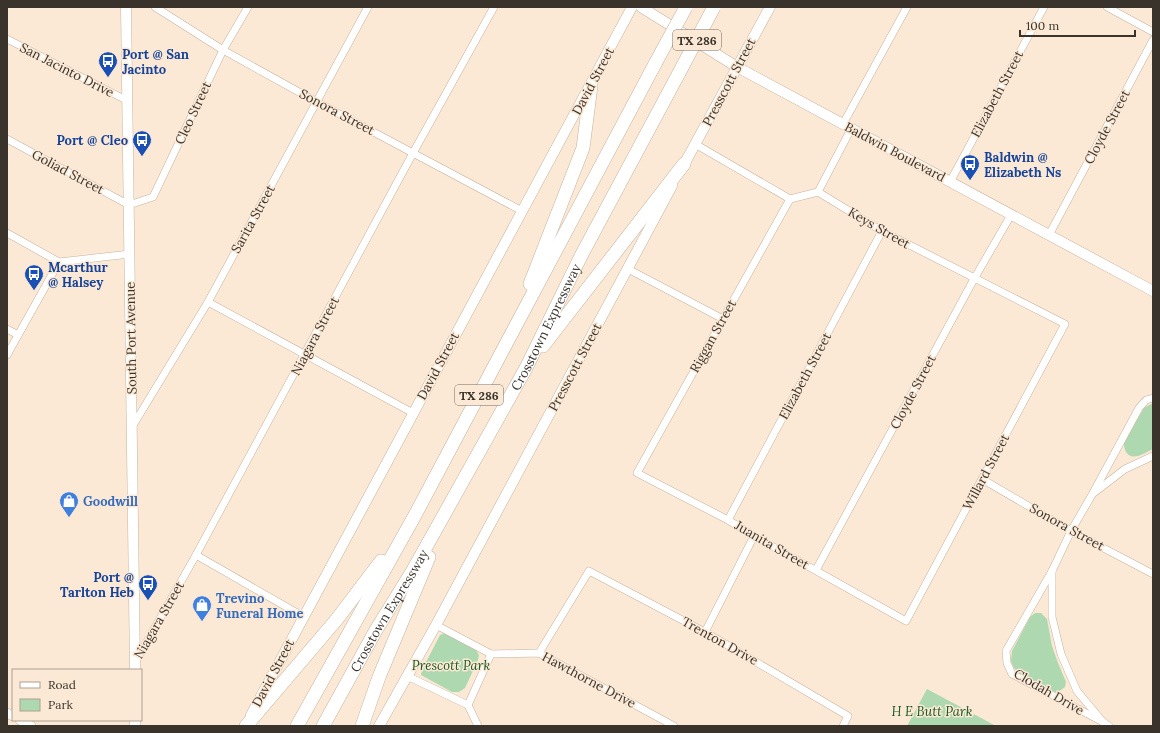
<svg xmlns="http://www.w3.org/2000/svg" width="1160" height="733" font-family="Lora,serif">
<style>
.green{fill:#aed9b0}
.lines{fill:none;stroke-linecap:round;stroke-linejoin:round}
.minor-casing{stroke:#c5b4a1;stroke-width:8}
.tertiary-casing{stroke:#c5b4a1;stroke-width:10}
.secondary-casing{stroke:#c5b4a1;stroke-width:11}
.motorway-casing{stroke:#c5b4a1;stroke-width:14}
.minor{stroke:#fff;stroke-width:7}
.tertiary{stroke:#fff;stroke-width:9}
.secondary{stroke:#fff;stroke-width:10}
.motorway{stroke:#fff;stroke-width:13}
.motorway-bridge-casing{stroke:#c5b4a1;stroke-width:14;stroke-linecap:butt}
.motorway-bridge{stroke:#fff;stroke-width:13}
.labels{text-anchor:middle;dominant-baseline:central;stroke-width:3;stroke-linejoin:round;paint-order:stroke}
.shield{fill:#fbe9d5;stroke:#746a5f;stroke-width:1}
.shield-label{font-size:12px;font-weight:bold;fill:#3a332c}
.transit-label{font-size:13px;font-weight:bold;fill:#164399;stroke:#fbe9d5;text-anchor:start}
.street-label{font-size:13px;fill:#3a332c;stroke:#fbe9d5}
.shop-label{font-size:13px;font-weight:bold;fill:#366cbe;stroke:#fbe9d5;text-anchor:start}
.park-label{font-size:13px;font-style:italic;fill:#185622;stroke:#fbe9d5}
</style>
<rect width="100%" height="100%" fill="#fbe9d5"/>
<!-- green -->
<g class="green">
<path d="M 1153,403 L 1153,449 C 1145,453 1132,462 1126,452 C 1124,448 1124,446 1124,442 L 1144,408 Z"/>
<polygon points="1035,613 1041,613 1047,619 1052,646 1058,663 1066,682 1065,687 1061,690 1057,692 1051,691 1019,673 1014,668 1011,661 1012,651 1030,617"/>
<polygon points="445,633 476,650 479,655 478,660 465,688 459,692 452,692 421,675 422,670 440,635"/>
<polygon points="927,689 996,726 907,726"/>
</g>
<g class="lines">
<!-- minor casing -->
<g class="minor-casing">
<g id="minor">
<polyline points="155,7 223,50 317,102 522,211"/>
<polyline points="1107,7 1153,32"/>
<polyline points="7,39 128,101"/>
<polyline points="843,124 907,7"/>
<polyline points="7,139 129,205 153,197 223,50 248,7"/>
<polyline points="695,144 790,199 818,192 882,231 1065,324 906,621 754,536 728,520 637,473 790,199"/>
<polyline points="950,182 1044,7"/>
<polyline points="818,192 851,129"/>
<polyline points="7,233 59,262 130,254"/>
<polyline points="1049,235 1153,40"/>
<polyline points="628,269 723,319"/>
<polyline points="208,302 413,413"/>
<polyline points="7,329 18,335"/>
<polyline points="7,355 59,262"/>
<polyline points="132,427 208,302 368,7"/>
<polyline points="982,479 1071,531 1153,574"/>
<polyline points="1095,492 1125,469 1153,456"/>
<polyline points="728,520 882,231"/>
<polyline points="196,555 304,617"/>
<polyline points="816,570 974,279 1011,215"/>
<polyline points="1052,571 1052,617 1061,654 1077,691 1103,722 1109,726"/>
<polyline points="436,625 491,654 539,653 674,726"/>
<polyline points="705,632 754,536"/>
<polyline points="539,653 589,571 705,632 848,716 843,726"/>
<polyline points="136,661 196,555 413,153 494,7"/>
<polyline points="407,676 468,705 478,726"/>
<polyline points="468,705 491,654"/>
<polyline points="1103,722 1012,674 1007,663 1006,651 1052,571 1071,531 1093,493 1139,408 1146,400 1153,398"/>
</g>
</g>
<!-- tertiary casing -->
<g class="tertiary-casing">
<g id="tertiary">
<polyline points="7,713 13,716"/>
<polyline points="20,720 31,726"/>
</g>
</g>
<!-- secondary casing -->
<g class="secondary-casing">
<g id="secondary">
<polyline points="126,7 135,670"/>
<polyline points="641,7 737,67 1153,291"/>
<polyline points="681,170 770,7"/>
<polyline points="251,715 632,7"/>
<polyline points="135,720 135,726"/>
<polyline points="379,726 436,625 672,186"/>
</g>
</g>
<!-- motorway casing -->
<g class="motorway-casing">
<g id="motorway">
<polyline points="530,284 583,148 591,86"/>
<polyline points="543,346 684,164"/>
<polyline points="246,726 337,619 381,561"/>
<polyline points="297,726 414,517 656,62"/>
<path id="s1" d="M 323,726 L 376,630 L 412,572 L 526,368 L 582,254 L 679,73"/>
<polyline points="362,726 379,677 429,557"/>
</g>
</g>
<!-- minor -->
<use href="#minor" class="minor"/>
<!-- tertiary -->
<use href="#tertiary" class="tertiary"/>
<!-- secondary -->
<use href="#secondary" class="secondary"/>
<!-- motorway -->
<use href="#motorway" class="motorway"/>
<!-- motorway-bridge casing -->
<g class="motorway-bridge-casing">
<g id="motorway-bridge">
<polyline points="656,62 686,7"/>
<polyline points="679,73 714,7"/>
</g>
</g>
<!-- motorway-bridge -->
<use href="#motorway-bridge" class="motorway-bridge"/>
</g>
<!-- icons -->
<defs>
<g id="bus-pin" transform="scale(1)"><path d="M0 17L-7.5 6A9.5 9.5 0 1 1 7.5 6Z" fill="#1a4fb4" stroke="#fbe9d5"/><path d="M-5-6H5V4H4V6H2V4H-2V6H-4V4H-5ZM-3.5-4V0h7V-4ZM-3.5 1.2v1.5H-2V1.2ZM2 1.2v1.5H3.5V1.2Z" fill="#fff"/></g>
<g id="shop-pin" transform="scale(1)"><path d="M0 17L-7.5 6A9.5 9.5 0 1 1 7.5 6Z" fill="#3f7fe0" stroke="#fbe9d5"/><path d="M-5-2.5h2.3a2.7 3.5 0 0 1 5.4 0H5L5.5 6h-11ZM-1.5-2.5h3a1.5 2.3 0 0 0-3 0Z" fill="#fff"/></g>
</defs>
<g fill-rule="evenodd">
<use href="#bus-pin" x="108" y="61"/>
<use href="#bus-pin" x="142" y="140"/>
<use href="#bus-pin" x="970" y="164"/>
<use href="#bus-pin" x="34" y="274"/>
<use href="#shop-pin" x="69" y="501"/>
<use href="#bus-pin" x="148" y="584"/>
<use href="#shop-pin" x="202" y="605"/>
</g>
<g class="labels">
<!-- shield labels -->
<g class="shield">
<rect x="673" y="30" width="48" height="20" rx="3"/>
<rect x="455" y="385" width="48" height="20" rx="3"/>
</g>
<g class="shield-label">
<text x="697" y="40">TX 286</text>
<text x="479" y="395">TX 286</text>
</g>
<!-- transit labels -->
<g class="transit-label">
<text x="122" y="54">Port @ San<tspan x="122" dy="15">Jacinto</tspan></text>
<text x="128" y="140" text-anchor="end">Port @ Cleo</text>
<text x="984" y="157">Baldwin @<tspan x="984" dy="15">Elizabeth Ns</tspan></text>
<text x="48" y="267">Mcarthur<tspan x="48" dy="15">@ Halsey</tspan></text>
<text x="134" y="577" text-anchor="end">Port @<tspan x="134" dy="15">Tarlton Heb</tspan></text>
</g>
<!-- street labels -->
<g class="street-label">
<text transform="translate(67 70) rotate(27)">San Jacinto Drive</text>
<text transform="translate(593 81) rotate(-62)">David Street</text>
<text transform="translate(729 82) rotate(-62)">Presscott Street</text>
<text transform="translate(997 94) rotate(-62)">Elizabeth Street</text>
<text transform="translate(337 112) rotate(28)">Sonora Street</text>
<text transform="translate(193 113) rotate(-65)">Cleo Street</text>
<text transform="translate(1107 127) rotate(-62)">Cloyde Street</text>
<text transform="translate(895 152) rotate(28)">Baldwin Boulevard</text>
<text transform="translate(68 172) rotate(28)">Goliad Street</text>
<text transform="translate(253 219) rotate(-61)">Sarita Street</text>
<text transform="translate(879 228) rotate(30)">Keys Street</text>
<text stroke="none"><textPath href="#s1" startOffset="457">Crosstown Expressway</textPath></text>
<text transform="translate(315 336) rotate(-62)">Niagara Street</text>
<text transform="translate(713 336) rotate(-61)">Riggan Street</text>
<text transform="translate(131 338) rotate(-91)">South Port Avenue</text>
<text transform="translate(438 366) rotate(-62)">David Street</text>
<text transform="translate(575 367) rotate(-62)">Presscott Street</text>
<text transform="translate(805 376) rotate(-62)">Elizabeth Street</text>
<text transform="translate(913 392) rotate(-62)">Cloyde Street</text>
<text transform="translate(986 472) rotate(-62)">Willard Street</text>
<text transform="translate(1067 527) rotate(29)">Sonora Street</text>
<text transform="translate(772 545) rotate(30)">Juanita Street</text>
<text stroke="none"><textPath href="#s1" startOffset="133">Crosstown Expressway</textPath></text>
<text transform="translate(159 620) rotate(-60)">Niagara Street</text>
<text transform="translate(720 641) rotate(29)">Trenton Drive</text>
<text transform="translate(273 673) rotate(-62)">David Street</text>
<text transform="translate(589 680) rotate(28)">Hawthorne Drive</text>
<text transform="translate(1049 692) rotate(30)">Clodah Drive</text>
</g>
<!-- shop labels -->
<g class="shop-label">
<text x="83" y="501">Goodwill</text>
<text x="216" y="598">Trevino<tspan x="216" dy="15">Funeral Home</tspan></text>
</g>
<!-- park labels -->
<g class="park-label">
<text x="451" y="665">Prescott Park</text>
<text x="932" y="711">H E Butt Park</text>
</g>
</g>
<!-- border -->
<rect width="1160" height="733" fill="none" stroke="#3a332c" stroke-width="16"/>
<!-- legend -->
<rect x="12" y="669" width="130" height="52" fill="#fbe9d5" stroke="#aea091"/>
<rect x="20" y="682" width="20" height="6" fill="#ffffff" stroke="#aea091"/>
<text x="48" y="689" font-size="12" fill="#3a332c">Road</text>
<rect x="20" y="699" width="20" height="12" fill="#aed9b0" stroke="#aea091"/>
<text x="48" y="709" font-size="12" fill="#3a332c">Park</text>
<!-- scale -->
<path d="M1020 30v6h115v-6" fill="none" stroke="#3a332c" stroke-width="2"/>
<text x="1026" y="30" font-size="12" fill="#3a332c" stroke="#fbe9d5" stroke-width="3" paint-order="stroke">100 m</text>
</svg>
